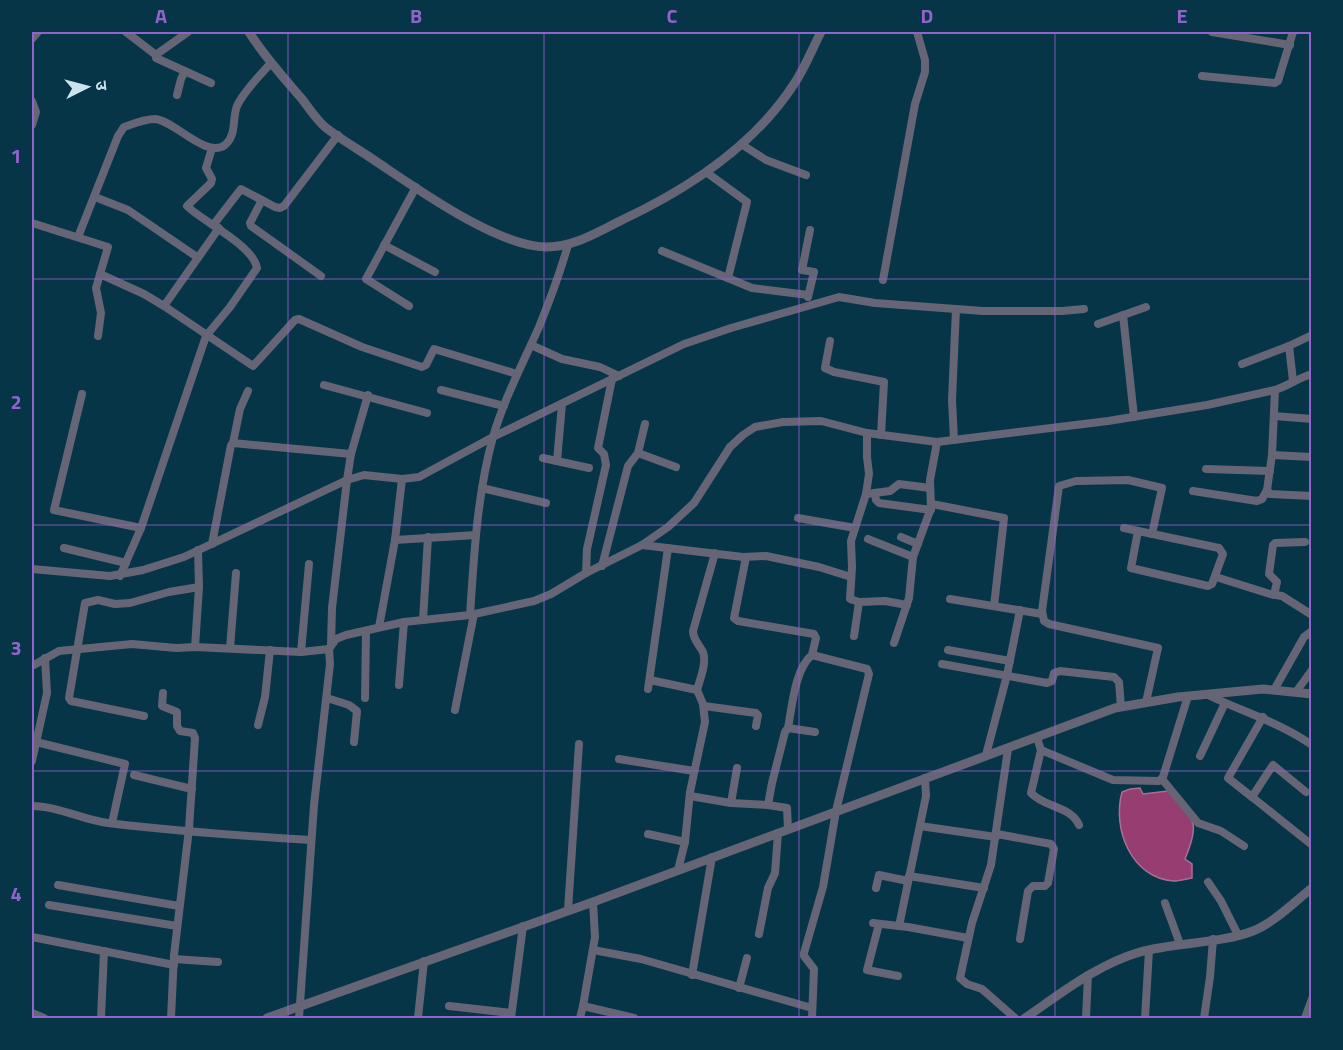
<svg xmlns="http://www.w3.org/2000/svg" width="1343" height="1050" font-family="'Titillium Web','Noto Sans Devanagari',sans-serif">
<style>
.water{fill:#963e71;stroke:#a67096;stroke-width:1.5}
.lines{fill:none;stroke-linecap:round;stroke-linejoin:round}
.minor{stroke:#656575;stroke-width:8}
.tertiary{stroke:#656575;stroke-width:9}
.grid{fill:none;stroke:#9363cd;stroke-width:1.5;stroke-opacity:0.55}
.neatline{fill:none;stroke:#9363cd;stroke-width:2}
.grid-label{font-size:20px;text-anchor:middle;font-weight:bold;fill:#9363cd}
</style>
<rect width="100%" height="100%" fill="#053546"/>
<!-- water -->
<path class="water" d="M 1140,788 L 1143,794 L 1168,791 C 1194,820 1201,820 1185,859 L 1192,864 L 1192,878 C 1186,879 1179,881 1174,881 C 1131,878 1112,829 1122,792 L 1130,789 Z"/>
<g class="lines">
<!-- minor -->
<g class="minor">
<polyline points="126,32 156,55"/>
<polyline points="188,32 157,54 156,58 211,83"/>
<polyline points="1212,32 1290,45"/>
<polyline points="32,39 38,32"/>
<polyline points="1202,76 1275,83 1278,81 1293,32"/>
<polyline points="177,95 181,79 185,71"/>
<polyline points="32,101 36,112 32,125"/>
<polyline points="741,144 766,160 806,175"/>
<polyline points="706,172 747,202 728,278"/>
<polyline points="95,197 128,210 197,257"/>
<polyline points="262,200 250,223 251,226 321,276"/>
<polyline points="32,223 108,247 96,288 101,313 98,336"/>
<polyline points="214,224 241,189 275,207 280,208 284,206 338,135"/>
<path d="M 78,237 L 118,136 L 124,127 C 133,124 144,119 155,119 C 174,120 206,159 225,145 C 237,135 232,118 237,106 C 243,92 261,74 271,63"/>
<polyline points="384,245 435,272"/>
<polyline points="662,251 752,288 808,295"/>
<polyline points="100,274 144,294 164,306 253,366 295,320 299,319 362,347 422,367 426,365 434,349 517,374"/>
<polyline points="883,280 915,104 925,72 925,60 917,32"/>
<polyline points="808,297 814,272 802,270 810,230"/>
<polyline points="164,306 219,228"/>
<polyline points="409,306 366,279 416,187"/>
<polyline points="1123,315 1134,417"/>
<polyline points="1098,324 1146,307"/>
<polyline points="830,341 825,368 834,372 884,382 881,435"/>
<polyline points="531,345 562,359 600,367 619,376"/>
<polyline points="1289,346 1293,381"/>
<polyline points="1242,364 1289,346 1312,335"/>
<polyline points="324,385 427,413"/>
<polyline points="441,390 504,406"/>
<polyline points="1275,390 1272,455 1267,490 1270,494 1312,496"/>
<polyline points="82,394 54,510 141,528"/>
<polyline points="1274,416 1312,419"/>
<polyline points="954,440 952,400 956,309"/>
<polyline points="233,443 240,409 248,391"/>
<polyline points="638,453 676,467"/>
<polyline points="1272,455 1312,457"/>
<polyline points="543,458 589,468"/>
<polyline points="557,461 562,404"/>
<polyline points="1206,469 1270,471"/>
<polyline points="482,488 546,503"/>
<polyline points="1193,491 1257,501 1262,499 1267,490"/>
<polyline points="875,493 876,500 879,503 931,510"/>
<polyline points="866,494 890,491 899,484 930,488"/>
<polyline points="932,504 1004,518 994,606"/>
<polyline points="798,518 855,528"/>
<polyline points="1124,528 1219,548 1223,554 1212,584 1208,586 1131,568 1138,531"/>
<polyline points="901,537 918,544"/>
<polyline points="868,539 913,557"/>
<polyline points="395,540 476,535"/>
<polyline points="212,544 231,445 233,443 351,454"/>
<polyline points="642,545 743,557 766,556 819,567 851,577"/>
<polyline points="64,548 126,563"/>
<polyline points="746,557 734,618 738,621 814,634 816,638 812,655 867,669 869,674 836,811 823,887 804,953 804,956 814,969 812,1018"/>
<polyline points="602,566 628,466 638,453 645,424"/>
<polyline points="32,569 110,576 143,570 184,557 347,480 364,475 402,479 419,477 493,437 684,344 731,328 839,297 875,303 983,311 1062,311 1084,309"/>
<polyline points="586,573 587,549 606,465 604,454 598,448 612,379"/>
<path d="M 120,576 L 141,528 L 206,336 L 230,307 L 257,268 C 253,245 203,222 187,206 L 211,183 L 212,179 L 206,168 L 212,148"/>
<polyline points="1216,577 1270,594 1282,596 1312,615"/>
<polyline points="1274,595 1277,582 1269,574 1273,545 1275,543 1305,542"/>
<polyline points="950,599 1042,614"/>
<polyline points="859,602 885,601 907,605"/>
<path d="M 470,615 L 534,601 L 551,594 L 586,573 L 642,545 L 668,527 L 694,503 L 730,447 L 743,435 L 755,427 L 783,422 L 821,421 L 867,433 L 937,442 L 1108,421 L 1207,405 L 1275,390 C 1288,386 1298,378 1312,374"/>
<polyline points="423,620 428,537"/>
<polyline points="379,627 395,540 402,479"/>
<polyline points="854,636 859,602 850,599 852,567 851,541 866,494 869,474 867,457 867,433"/>
<polyline points="894,643 909,598 913,557 931,508 930,480 937,442"/>
<polyline points="331,645 332,608 347,480 351,454 368,395"/>
<polyline points="195,647 199,587 198,550"/>
<polyline points="230,648 236,573"/>
<polyline points="948,650 1010,661"/>
<polyline points="301,652 309,564"/>
<polyline points="942,664 1047,683 1052,681 1054,673 1060,671 1114,677 1119,682 1121,707"/>
<polyline points="32,666 59,651 132,644 176,648 195,647 301,652 329,649"/>
<polyline points="650,680 697,690 703,704 705,722 690,792 685,842 678,870"/>
<polyline points="399,685 404,622"/>
<polyline points="648,689 668,548"/>
<path d="M 697,690 C 700,679 707,663 703,652 C 699,644 693,640 693,631 L 715,553"/>
<polyline points="1274,690 1304,637 1312,631"/>
<polyline points="1296,692 1312,670"/>
<polyline points="163,693 162,706 177,712 177,726 180,731 193,733 195,738 189,829 174,955 171,1018"/>
<path d="M 1208,695 C 1243,712 1279,722 1312,745"/>
<polyline points="327,698 349,705 357,711 354,742"/>
<polyline points="365,698 366,631"/>
<polyline points="1146,702 1158,648 1049,624 1044,621 1042,611 1059,486 1076,481 1128,480 1162,488 1152,534"/>
<polyline points="704,706 756,713 758,715 756,726"/>
<polyline points="455,710 474,614"/>
<polyline points="144,716 71,701 69,698 85,603 98,600 115,604 130,603 169,592 199,587"/>
<polyline points="258,725 265,697 270,650"/>
<path d="M 788,728 C 792,707 795,668 812,655"/>
<polyline points="1037,738 1041,750 1113,780 1159,781 1163,777 1188,696"/>
<polyline points="36,742 125,764 112,823"/>
<polyline points="1008,749 991,865 972,923 960,978 967,984 982,989 1015,1018"/>
<path d="M 1041,750 L 1031,793 C 1045,808 1071,806 1079,825"/>
<polyline points="986,755 1007,675 1020,610"/>
<polyline points="1200,756 1225,703"/>
<polyline points="619,759 694,771"/>
<polyline points="32,761 47,693 45,658"/>
<polyline points="134,775 192,789"/>
<polyline points="1162,779 1198,823 1221,831 1244,846"/>
<polyline points="1306,792 1273,765 1252,797 1312,845"/>
<polyline points="690,796 731,803 737,768"/>
<polyline points="1252,797 1228,778 1263,717"/>
<polyline points="731,803 768,805"/>
<path d="M 32,806 C 58,806 83,820 108,823 C 176,831 243,836 311,840"/>
<polyline points="920,826 996,837"/>
<polyline points="788,829 787,808 768,805 772,783 785,732 788,728 815,732"/>
<polyline points="648,834 685,842"/>
<polyline points="997,834 1051,844 1054,849 1048,883 1045,886 1033,886 1028,891 1020,939"/>
<polyline points="909,876 984,888"/>
<polyline points="1208,882 1221,901 1238,935"/>
<polyline points="58,885 179,906"/>
<polyline points="876,888 879,875 908,881"/>
<polyline points="593,902 595,937 583,1006 634,1018"/>
<polyline points="1165,903 1180,944"/>
<polyline points="49,905 177,926"/>
<polyline points="568,910 579,744"/>
<polyline points="873,923 908,927 968,938"/>
<polyline points="879,924 867,970 898,976"/>
<polyline points="899,926 926,796 925,778"/>
<polyline points="759,934 768,888 775,873 778,833"/>
<polyline points="32,937 174,965"/>
<polyline points="593,950 641,959 812,1008"/>
<polyline points="174,959 218,962"/>
<polyline points="692,975 712,857"/>
<polyline points="739,988 747,958"/>
<polyline points="449,1006 511,1013"/>
<polyline points="32,1013 44,1018"/>
<polyline points="101,1018 104,951"/>
<path d="M 299,1018 L 314,805 L 330,664 L 329,649 L 336,639 L 346,635 L 404,622 L 470,615 C 474,555 477,495 493,437 C 504,399 523,363 539,327 C 550,300 560,273 568,245"/>
<polyline points="418,1018 424,961"/>
<polyline points="511,1018 523,926"/>
<polyline points="580,1018 583,1006"/>
<polyline points="1086,1018 1088,975"/>
<polyline points="1145,1018 1149,950"/>
<polyline points="1204,1018 1210,977 1213,939"/>
<polyline points="1305,1018 1312,999"/>
</g>
<!-- tertiary -->
<g class="tertiary">
<path d="M 249,32 C 264,56 283,77 302,99 C 309,108 316,119 325,127 C 340,139 358,149 374,160 C 416,188 496,246 546,247 C 574,247 598,232 622,220 C 688,189 754,146 794,84 C 805,68 812,49 821,32"/>
<polyline points="267,1018 593,902 1115,708 1178,697 1263,689 1312,694"/>
<path d="M 1025,1018 C 1060,994 1098,964 1140,952 C 1176,942 1219,944 1253,931 C 1275,922 1293,903 1312,888"/>
</g>
</g>
<!-- grid -->
<path class="grid" d="M 288,32 L 288,1018M 544,32 L 544,1018M 799,32 L 799,1018M 1055,32 L 1055,1018M 32,279 L 1312,279M 32,525 L 1312,525M 32,771 L 1312,771"/>
<!-- border -->
<rect width="1343" height="1050" fill="none" stroke="#053546" stroke-width="66"/>
<!-- north arrow -->
<g transform="translate(87 87) rotate(84)" stroke="#053546" stroke-width="4.5" paint-order="stroke">
<path d="M0-4.5L10 22L0 15L-10 22Z" fill="#cce3ed"/>
<text y="-9" font-size="16" font-weight="bold" text-anchor="middle" fill="#cce3ed">उ</text>
</g>
<rect x="33" y="33" width="1277" height="984" class="neatline"/>
<g class="grid-label">
<text x="161" y="23">A</text>
<text x="416" y="23">B</text>
<text x="672" y="23">C</text>
<text x="927" y="23">D</text>
<text x="1182" y="23">E</text>
<text x="16" y="163">1</text>
<text x="16" y="409">2</text>
<text x="16" y="655">3</text>
<text x="16" y="901">4</text>
</g>
</svg>
